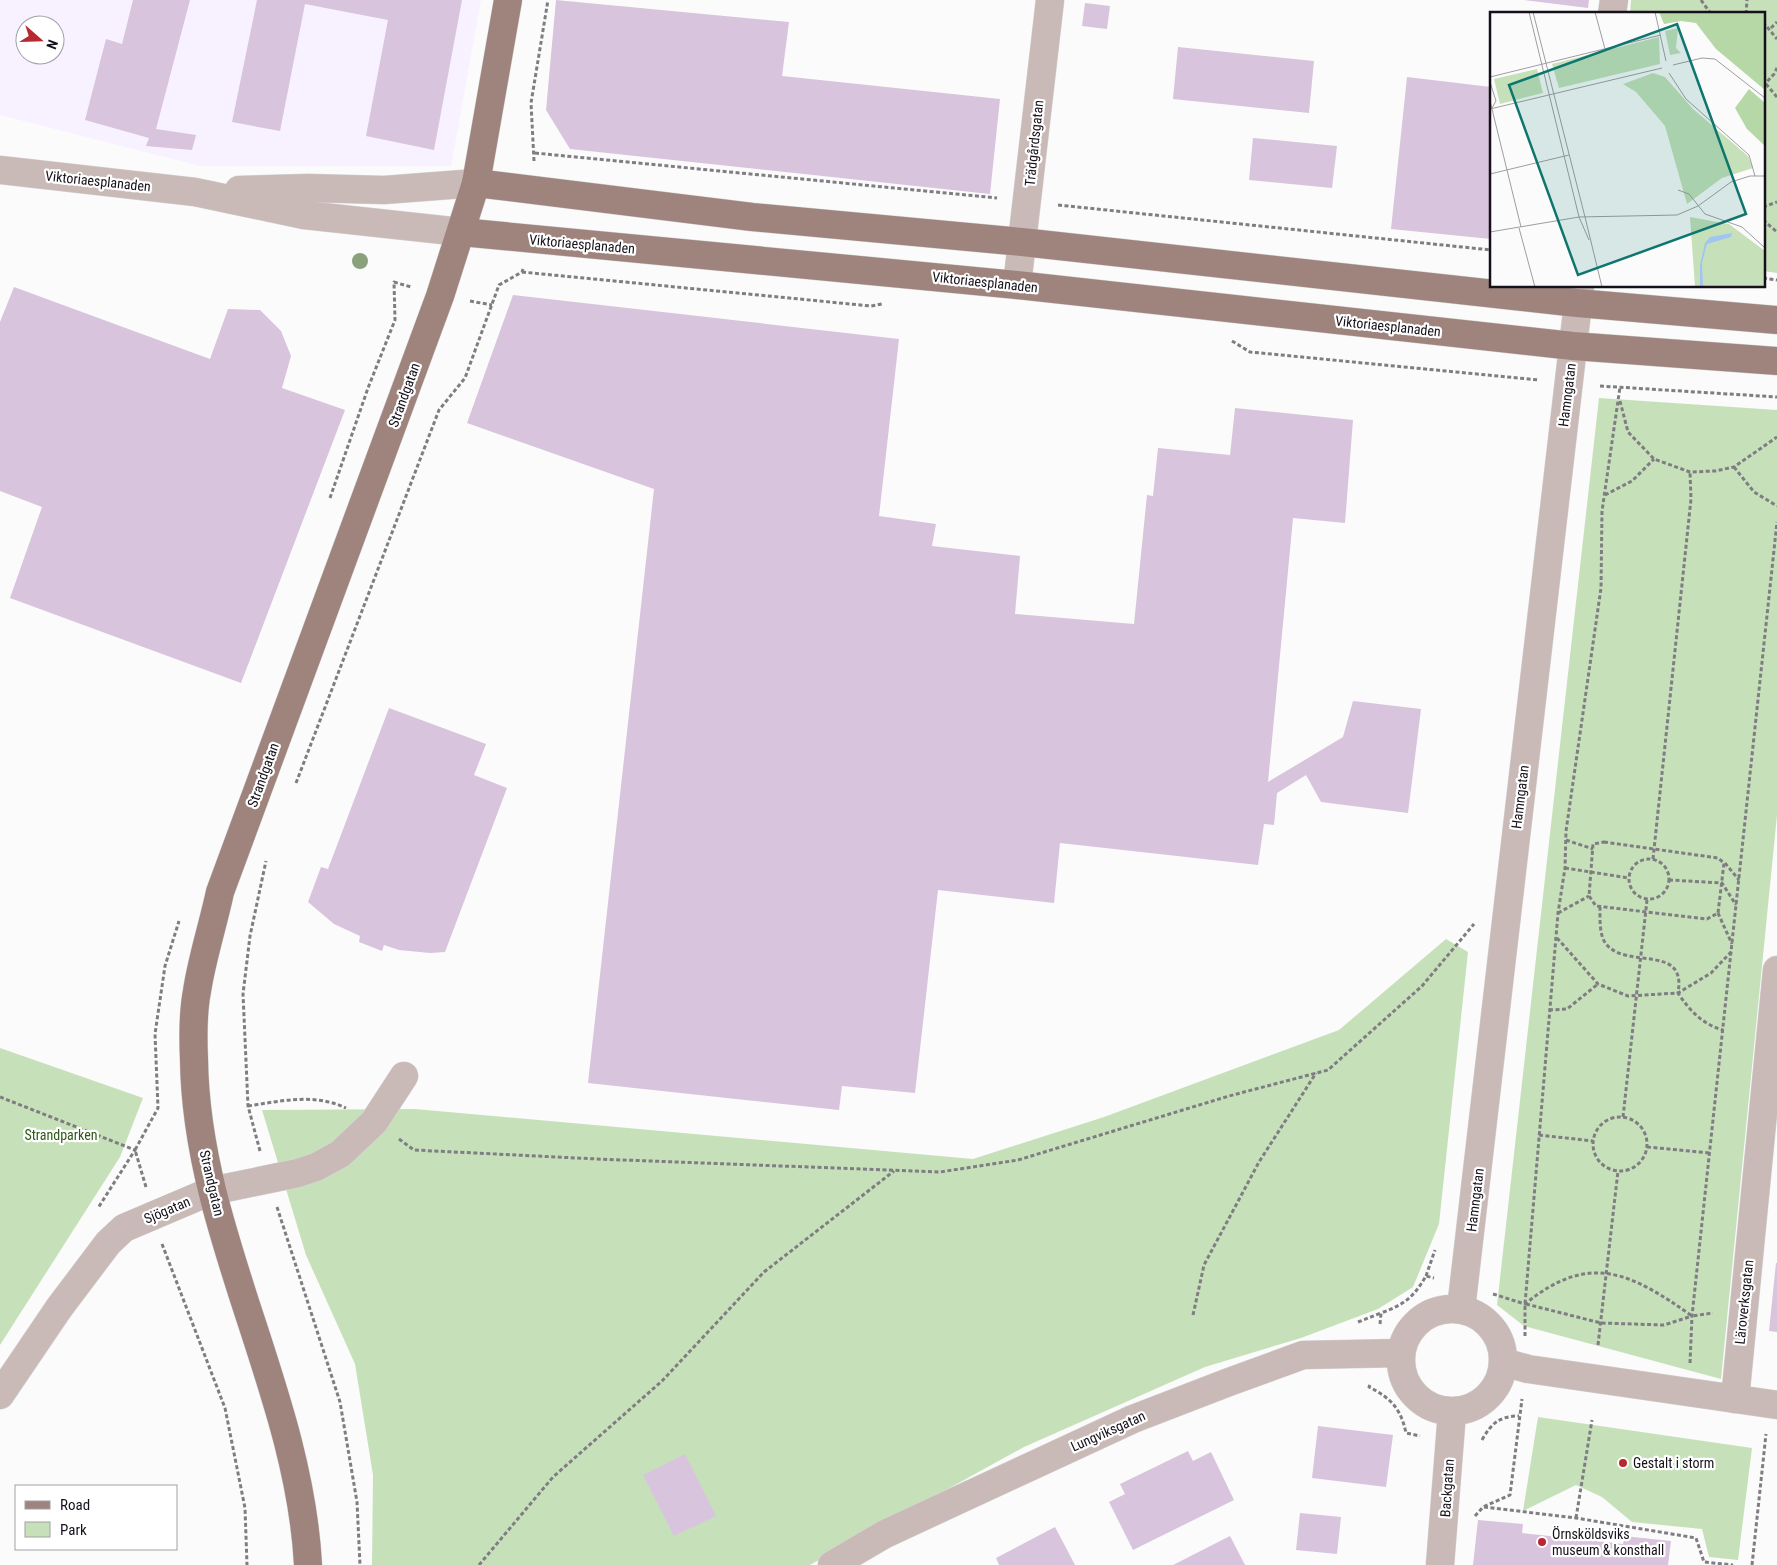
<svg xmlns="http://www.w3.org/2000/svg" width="1777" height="1565" font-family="'Roboto Condensed',sans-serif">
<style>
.built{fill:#f8f1ff;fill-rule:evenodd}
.green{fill:#c6e1ba}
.building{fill:#d8c4dd}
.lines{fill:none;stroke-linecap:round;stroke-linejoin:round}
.minor-casing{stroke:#d6d5d7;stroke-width:29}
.major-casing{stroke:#d6d5d7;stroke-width:29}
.path{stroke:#807d82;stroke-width:3;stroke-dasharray:4 2.5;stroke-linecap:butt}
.minor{stroke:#cabab7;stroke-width:28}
.major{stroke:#9f847e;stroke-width:28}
.tree{fill:#8ba17c}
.poi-dot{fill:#b8282f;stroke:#fff;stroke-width:2}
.labels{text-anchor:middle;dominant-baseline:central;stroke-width:4.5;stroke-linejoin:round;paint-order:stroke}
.street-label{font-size:14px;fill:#151019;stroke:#fff}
.park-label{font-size:14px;fill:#2f5814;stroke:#fff}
.poi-label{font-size:14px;fill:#151019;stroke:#fff;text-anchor:start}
.inset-road{fill:none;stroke:#9f9da1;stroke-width:1}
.view{fill:#0f766e;fill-opacity:0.15;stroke:#0f766e;stroke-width:2.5}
.inset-edge{fill:none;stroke:#151019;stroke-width:2.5}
</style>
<rect width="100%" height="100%" fill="#fbfbfb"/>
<!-- built -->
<path class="built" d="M 0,0 L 481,0 L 451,166 L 200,166 L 0,115 ZM 25,25 L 55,25 L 55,55 L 25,55 Z"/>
<!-- green -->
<g class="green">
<polygon points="1631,0 1777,0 1777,273 1763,271 1763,14 1630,14"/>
<polygon points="1599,398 1777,410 1777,815 1721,1379 1524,1326 1497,1305"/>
<polygon points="1446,939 1468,952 1439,1224 1413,1287 1378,1309 1301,1338 1205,1367 1024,1447 810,1565 372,1565 373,1475 355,1364 306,1255 262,1110 415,1109 973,1159 1104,1117 1339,1030"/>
<polygon points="0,1048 143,1098 120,1157 0,1345"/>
<polygon points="1538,1417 1752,1448 1738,1560 1709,1557 1702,1529 1632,1522 1602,1497 1576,1485 1523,1511"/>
</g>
<!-- building -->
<g class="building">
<polygon points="133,0 190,0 156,129 196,135 192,150 146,146 149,138 85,120 106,39 122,44"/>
<polygon points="257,0 462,0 434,150 366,136 388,20 305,4 280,131 232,122"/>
<polygon points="556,0 789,22 782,76 1000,99 990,194 570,149 546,110"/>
<polygon points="1524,0 1589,0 1588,8"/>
<polygon points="1085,3 1110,6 1107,29 1082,26"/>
<polygon points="1178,47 1314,61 1309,113 1173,99"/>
<polygon points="1407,77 1491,87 1491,239 1391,229"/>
<polygon points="1253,138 1337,146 1332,188 1249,180"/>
<polygon points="14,287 210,359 228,309 260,310 281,331 291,356 282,388 345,410 241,683 10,598 42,507 0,491 0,322"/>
<polygon points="513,295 899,339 879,516 936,524 932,546 1020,556 1015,614 1134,624 1147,495 1153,496 1158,448 1230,455 1235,408 1353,420 1345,523 1293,518 1268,782 1343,737 1353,701 1421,709 1408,813 1321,802 1306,775 1277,793 1274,825 1264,824 1258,865 1060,843 1054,903 938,890 915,1093 842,1086 839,1110 588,1083 654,489 467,423"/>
<polygon points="389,708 486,744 474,775 507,788 445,952 430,953 399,950 384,945 382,951 359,942 360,936 334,924 308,902 321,867 328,869"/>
<polygon points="1776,1263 1777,1263 1777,1332 1769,1331"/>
<polygon points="1318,1426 1393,1435 1386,1487 1312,1478"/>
<polygon points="1188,1451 1193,1461 1211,1452 1234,1500 1133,1550 1109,1502 1125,1494 1120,1484"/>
<polygon points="685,1454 716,1516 674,1536 643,1475"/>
<polygon points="1300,1513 1341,1517 1337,1554 1296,1550"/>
<polygon points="1478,1520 1523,1524 1522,1533 1623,1544 1624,1536 1671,1541 1668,1565 1473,1565"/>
<polygon points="1055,1527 1075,1565 999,1565 996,1558"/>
<polygon points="1230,1536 1245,1565 1173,1565"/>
</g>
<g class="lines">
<!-- minor casing -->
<g class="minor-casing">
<g id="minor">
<polyline points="1612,14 1614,0"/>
<polyline points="0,170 195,192 304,215 461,232"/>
<polyline points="239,190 308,188 384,190 476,183"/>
<polyline points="1017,285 1050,0"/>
<circle cx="1452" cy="1360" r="51"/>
<polyline points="1461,1309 1580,286"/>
<polyline points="1503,1362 1528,1369 1777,1405"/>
<polyline points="0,1395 59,1308 108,1243 124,1228 211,1191 298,1173 316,1167 340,1154 374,1122 404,1076"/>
<polyline points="1735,1399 1777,970"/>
<polyline points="832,1565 885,1534 1133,1419 1229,1382 1303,1355 1400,1353"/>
<polyline points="1440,1565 1452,1412"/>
</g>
</g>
<!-- major casing -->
<g class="major-casing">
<g id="major">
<polyline points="476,183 752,217 1022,242 1577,303 1777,320"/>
<polyline points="461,232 1017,285 1573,346 1777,361"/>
<path d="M 308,1565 C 299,1391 196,1234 194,1059 C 193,1037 193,1012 197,991 C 202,958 213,925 220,892 L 440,296 L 476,183 L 508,0"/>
</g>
</g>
<!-- path -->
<g class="path">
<polyline points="1701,0 1711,14"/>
<polyline points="1746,14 1747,0"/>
<polyline points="1763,22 1777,39"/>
<polyline points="1771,28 1777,22"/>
<polyline points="1766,84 1777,97"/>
<polyline points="1763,86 1774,74 1777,68"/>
<polyline points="535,153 997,198"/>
<polyline points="534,161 531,103 548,0"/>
<polyline points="1058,205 1491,250"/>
<polyline points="1763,207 1777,202"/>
<polyline points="1763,220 1777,232"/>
<polyline points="522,272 871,306 882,304"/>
<polyline points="1763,278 1777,280"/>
<polyline points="470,301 492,305"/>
<polyline points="1232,341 1250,352 1539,380"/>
<polyline points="1600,386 1777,397"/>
<polyline points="1620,401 1628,432 1654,459 1690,472 1715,471 1734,467 1777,437"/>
<polyline points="1734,467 1754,492 1777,506"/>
<polyline points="1605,495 1632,481 1654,459"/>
<polyline points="330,498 368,388 395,320 394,282 411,287"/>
<polyline points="296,783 439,410 465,378 499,285 522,272 523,269"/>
<polyline points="1566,840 1593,849"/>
<polygon points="1604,842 1718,858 1724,863 1718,913 1707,919 1596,906 1589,896 1593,844"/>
<circle cx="1649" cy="879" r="20"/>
<polyline points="1653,859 1691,499 1690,472"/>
<polyline points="1725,863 1739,880"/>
<polyline points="1565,868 1629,878"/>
<polyline points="1669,880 1722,883 1736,905"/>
<path d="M 1600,907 C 1600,918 1599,935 1606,944 C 1627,970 1687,943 1678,993 C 1690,1011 1702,1024 1723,1030"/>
<polyline points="1558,913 1589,896"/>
<polyline points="1718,913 1732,944"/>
<polyline points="1557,938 1598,984 1628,996 1678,993 1711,973 1732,951"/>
<polyline points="1549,1010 1567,1009 1598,984"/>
<polyline points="0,1097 135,1150 98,1208"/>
<path d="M 248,1106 C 281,1101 314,1093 346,1108"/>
<polyline points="1623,1117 1647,900"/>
<circle cx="1620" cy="1144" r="27"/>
<polyline points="1539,1135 1593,1141"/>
<polyline points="399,1139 414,1150 597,1159 940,1172 1018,1160 1229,1096 1328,1070 1422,986 1474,924"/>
<polyline points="1647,1147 1710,1153"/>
<polyline points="260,1151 248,1106 243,994 250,936 266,861"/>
<polyline points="146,1187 135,1150 158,1108 155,1034 165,966 179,921"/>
<polyline points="277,1207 340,1402 357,1502 360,1565"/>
<polyline points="162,1244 225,1408 245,1508 247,1565"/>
<polyline points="1426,1276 1435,1250"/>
<path d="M 1493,1294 L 1525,1304 C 1590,1251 1631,1273 1692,1316 L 1713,1313"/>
<polyline points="1526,1304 1601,1323 1664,1325 1692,1316"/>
<polyline points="1193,1315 1204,1265 1259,1162 1316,1073"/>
<polyline points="1358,1322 1381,1313"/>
<path d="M 1380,1324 L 1381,1313 C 1405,1304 1413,1298 1426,1276 L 1434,1278"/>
<polyline points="1525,1336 1525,1304 1558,913 1565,868 1566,831 1601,588 1602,511 1620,387"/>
<polyline points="1598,1345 1618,1171"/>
<polyline points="1690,1363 1692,1316 1777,522"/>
<path d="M 1370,1385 L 1369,1387 C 1391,1398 1401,1409 1406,1433 L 1420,1436"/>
<path d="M 1482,1440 C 1491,1424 1499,1416 1519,1416"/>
<polyline points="1484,1507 1576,1518 1696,1538 1704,1562 1733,1565"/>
<polyline points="1475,1516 1483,1507 1510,1495 1522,1399"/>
<polyline points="1576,1518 1592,1420"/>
<polyline points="479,1565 553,1477 662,1381 764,1272 894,1171"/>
<polyline points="1752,1565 1766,1434"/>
</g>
<!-- minor -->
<use href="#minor" class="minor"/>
<!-- major -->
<use href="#major" class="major"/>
</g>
<!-- trees -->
<circle class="tree" cx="360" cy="261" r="8"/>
<!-- markers -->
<g class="poi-dot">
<circle cx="1623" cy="1463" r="5"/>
<circle cx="1542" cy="1542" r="5"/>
</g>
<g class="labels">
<!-- street labels -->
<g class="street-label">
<text transform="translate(1034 143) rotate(-84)">Trädgårdsgatan</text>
<text transform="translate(98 181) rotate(6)">Viktoriaesplanaden</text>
<text transform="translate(582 244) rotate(5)">Viktoriaesplanaden</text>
<text transform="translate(985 282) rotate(6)">Viktoriaesplanaden</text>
<text transform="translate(1388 326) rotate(6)">Viktoriaesplanaden</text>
<text transform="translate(404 395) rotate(-70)">Strandgatan</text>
<text transform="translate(1567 395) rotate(-83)">Hamngatan</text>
<text transform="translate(263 775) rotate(-70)">Strandgatan</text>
<text transform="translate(1520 797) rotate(-83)">Hamngatan</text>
<text transform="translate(212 1183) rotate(77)">Strandgatan</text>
<text transform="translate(1475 1200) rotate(-83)">Hamngatan</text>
<text transform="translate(167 1210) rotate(-23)">Sjögatan</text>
<text transform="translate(1744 1302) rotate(-84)">Läroverksgatan</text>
<text transform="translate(1108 1431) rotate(-24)">Lungviksgatan</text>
<text transform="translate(1447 1488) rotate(-86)">Backgatan</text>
</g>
<!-- park labels -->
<g class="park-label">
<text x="61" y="1135">Strandparken</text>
</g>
<!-- poi labels -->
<g class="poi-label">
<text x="1633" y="1463">Gestalt i storm</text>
<text x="1552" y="1534">Örnsköldsviks<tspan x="1552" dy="16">museum &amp; konsthall</tspan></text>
</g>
</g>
<!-- overview -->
<g transform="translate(1490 12)">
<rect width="275" height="275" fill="#fbfbfb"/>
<path d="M 188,16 L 186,36 L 191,41 L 180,43 L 175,19 ZM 169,25 L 170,52 L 69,76 L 62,52 ZM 47,57 L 53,81 L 10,92 L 4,67 ZM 163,61 L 175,65 L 203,97 L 258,144 L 263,156 L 232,166 L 197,192 L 175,114 L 146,80 L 133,72 ZM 200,205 L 239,212 L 275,239 L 275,275 L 205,275 Z" fill="#c6e1ba"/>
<path d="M 169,0 L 275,0 L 275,78 L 226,37 L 206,11 L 191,9 L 174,12 ZM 259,77 L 275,91 L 275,134 L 257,117 L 245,96 Z" fill="#b6d7a6"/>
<path d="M 242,221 L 241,225 L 217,232 L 212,251 L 213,275 L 210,275 L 210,253 L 215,231 L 220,225 Z" fill="#a1c5f3"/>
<path class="inset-road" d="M 39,0 L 89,205M 43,0 L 95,205M 105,0 L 115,37M 165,0 L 176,49M 183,53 L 212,46 L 225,47 L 275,86M 179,61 L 196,87 L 259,143 L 265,164M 0,65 L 171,23M 0,70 L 6,89 L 2,96M 0,89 L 31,215M 0,97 L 172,56M 0,162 L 79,143M 188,178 L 199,182 L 215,202 L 252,215 L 275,236M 89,205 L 99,228M 95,205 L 112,275M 29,216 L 45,275M 0,220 L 89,205 L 187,203 L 208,194 L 241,170 L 260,164 L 275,164"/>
<path class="view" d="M 187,12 L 256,202 L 88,263 L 19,73 Z"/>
<rect width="275" height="275" class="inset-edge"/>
</g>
<!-- legend -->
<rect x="15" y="1485" width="162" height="65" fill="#ffffff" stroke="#a19fa3"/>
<rect x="25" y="1501" width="25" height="8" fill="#9f847e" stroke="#a19fa3"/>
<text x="60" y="1510" font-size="15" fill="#151019">Road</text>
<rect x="25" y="1522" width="25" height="15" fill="#c6e1ba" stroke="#a19fa3"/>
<text x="60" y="1535" font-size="15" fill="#151019">Park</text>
<!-- north arrow -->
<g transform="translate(40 40) rotate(110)"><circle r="24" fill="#ffffff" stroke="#a19fa3"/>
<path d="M0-4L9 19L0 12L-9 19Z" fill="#b8282f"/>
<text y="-8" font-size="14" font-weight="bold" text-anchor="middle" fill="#151019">N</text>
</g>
</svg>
